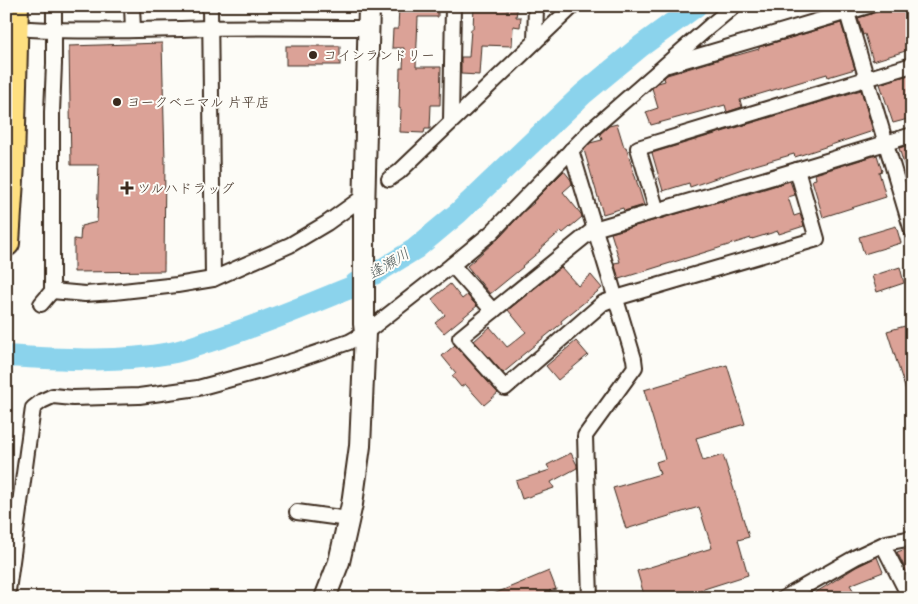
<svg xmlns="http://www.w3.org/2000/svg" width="918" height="604" font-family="'Balsamiq Sans','Klee One',sans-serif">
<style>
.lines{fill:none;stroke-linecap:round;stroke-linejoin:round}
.river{stroke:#8bd3ec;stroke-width:22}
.building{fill:#dba297;stroke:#3b2a1e}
.street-casing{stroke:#3b2a1e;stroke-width:18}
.secondary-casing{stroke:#3b2a1e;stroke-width:24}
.highway-casing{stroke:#3b2a1e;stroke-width:30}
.street{stroke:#fdfcf7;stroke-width:14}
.secondary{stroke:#fdfcf7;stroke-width:20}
.highway{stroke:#fedf80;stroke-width:26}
.poi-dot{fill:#3b2a1e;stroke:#fdfcf7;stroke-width:2}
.labels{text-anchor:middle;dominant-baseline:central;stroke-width:4;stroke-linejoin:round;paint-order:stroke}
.poi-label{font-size:14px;fill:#3b2a1e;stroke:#fdfcf7;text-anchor:start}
.water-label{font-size:15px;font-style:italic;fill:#535d5c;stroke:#fdfcf7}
</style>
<rect width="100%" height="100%" fill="#fdfcf7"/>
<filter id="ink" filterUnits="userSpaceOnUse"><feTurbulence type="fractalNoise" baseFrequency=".02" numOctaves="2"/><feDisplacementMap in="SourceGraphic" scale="10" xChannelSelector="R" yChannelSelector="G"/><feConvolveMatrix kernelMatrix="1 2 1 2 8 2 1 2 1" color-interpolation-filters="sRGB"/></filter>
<g filter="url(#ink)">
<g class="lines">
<!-- river -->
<path class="river" d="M 6,356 C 61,359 116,363 170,353 C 183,351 197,345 210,341 C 258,326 305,306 352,287 L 356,283 L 376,273 L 415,249 L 458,213 L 583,94 L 641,46 L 696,6"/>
</g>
<!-- building -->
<g class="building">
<polygon points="399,6 438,6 438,17 418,17 416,67 441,67 440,105 431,105 430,129 425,129 424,133 400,132 401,109 399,108 400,68 403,68 404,48 392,48 393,29 398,29"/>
<polygon points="474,6 517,10 516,17 521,17 520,27 513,26 512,46 481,45 479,75 461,74 461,57 469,57 471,29 473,29"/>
<polygon points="896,6 912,6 912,49 873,61 865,34 863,35 858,18"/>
<polygon points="841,23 855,69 828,77 827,74 740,100 742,107 727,112 725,105 651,125 646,112 658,108 652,88 658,83 665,81 664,78 667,75 734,55 734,56 759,49 759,47"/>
<polygon points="162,43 165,160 164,271 74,272 74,239 80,240 81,226 97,222 99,165 71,165 69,46"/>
<rect x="286" y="46" width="54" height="19"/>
<polygon points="912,74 912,118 893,123 880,84"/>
<polygon points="861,90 873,131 795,157 794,154 745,168 690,187 689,183 663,191 652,153"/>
<polygon points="617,124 624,147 626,147 644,205 624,211 623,208 603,214 584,150 590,143 602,140 600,134 609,126"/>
<polygon points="912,144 912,180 909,181 899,148"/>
<polygon points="877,155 882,171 879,172 886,197 823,217 812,180 816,179 815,174"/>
<polygon points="564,171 571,180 572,184 563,192 581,214 582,217 563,233 561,231 539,250 540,251 522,266 523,267 490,294 467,266 501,236 523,212 534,203 533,202"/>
<polygon points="790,181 795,195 788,197 794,216 800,214 804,226 779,234 778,231 752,239 751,238 619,279 614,263 620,262 611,233 721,201 722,202"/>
<polygon points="896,226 901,243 864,254 859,237"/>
<polygon points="561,267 578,286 591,275 602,288 561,321 562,323 520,357 521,358 503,373 474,341 490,327 507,347 510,345 526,332 508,310"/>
<polygon points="900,267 904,283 877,292 872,276"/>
<polygon points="450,284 462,299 467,295 477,306 444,333 435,323 445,315 432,299"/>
<polygon points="912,324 912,400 909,400 887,331"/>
<polygon points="576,341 588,355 558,380 546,366"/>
<polygon points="455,345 498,393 484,405 465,384 461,387 452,376 456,373 442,356"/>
<polygon points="727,365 745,424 696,438 703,461 723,455 749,537 738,540 748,575 701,590 702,595 694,598 645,598 637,571 712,548 699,507 626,529 613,488 660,474 656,462 665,459 644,390"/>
<polygon points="571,453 577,465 577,468 551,482 554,488 522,499 516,481 550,470 547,465"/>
<polygon points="912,547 912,582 897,552"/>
<polygon points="877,557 883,572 850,585 858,598 807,598 856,567"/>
<polygon points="549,571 556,589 549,591 551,598 484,598"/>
</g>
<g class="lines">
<!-- street casing -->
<g class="street-casing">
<g id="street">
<polyline points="132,6 133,30"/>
<polyline points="210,6 213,279"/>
<polyline points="845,6 912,231"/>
<path d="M 30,29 C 90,32 150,30 209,28 C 262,27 316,28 369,28"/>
<polyline points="535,42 536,6"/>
<polyline points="668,65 868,6"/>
<polyline points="451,121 453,6"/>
<polyline points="571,150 634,359 635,367 585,436 590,598"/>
<polyline points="389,179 399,172 535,42 573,6"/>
<polyline points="657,211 638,148 912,65"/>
<polyline points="452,265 493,311 460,338 505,388 603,303 616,298 817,239 797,170"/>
<polyline points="52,291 85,294 114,292 177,285 213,279 290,245 327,223 366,195"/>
<polyline points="41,304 52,291 52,112 54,64 54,6"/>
<polyline points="493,311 594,229 797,170 912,135"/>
<polyline points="297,512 348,519"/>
<polyline points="883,545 910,598"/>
<polyline points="7,598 33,408 42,401 53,396 73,398 139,396 198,388 264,370 296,360 349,342 365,333 452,265 491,233 591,130 710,26 734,6"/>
<polyline points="784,598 856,557 886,543 912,538"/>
</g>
</g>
<!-- secondary casing -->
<g class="secondary-casing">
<polyline id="secondary" points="325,598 339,562 352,504 360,446 365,333 364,324 364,213 369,6"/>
</g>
<!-- highway casing -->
<g class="highway-casing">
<polyline id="highway" points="6,243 11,164 15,6"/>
</g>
<!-- street -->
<use href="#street" class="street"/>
<!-- secondary -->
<use href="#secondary" class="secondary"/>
<!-- highway -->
<use href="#highway" class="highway"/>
</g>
</g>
<!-- markers -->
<g class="poi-dot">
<circle cx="313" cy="55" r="5"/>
<circle cx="117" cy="102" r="5"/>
<path d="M124.5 180.5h5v5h5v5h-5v5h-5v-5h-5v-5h5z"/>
</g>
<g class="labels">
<!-- poi labels -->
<g class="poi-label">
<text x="323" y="55">コインランドリー</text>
<text x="127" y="102">ヨークベニマル 片平店</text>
<text x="137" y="188">ツルハドラッグ</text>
</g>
<!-- water labels -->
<g class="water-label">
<text transform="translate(389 264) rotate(-31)">逢瀬川</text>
</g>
</g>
<!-- margin -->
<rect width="918" height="604" fill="none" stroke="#fdfcf7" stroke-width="25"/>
<rect x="12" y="12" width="893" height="579" fill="none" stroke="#3b2a1e" stroke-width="2" filter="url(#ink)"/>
</svg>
